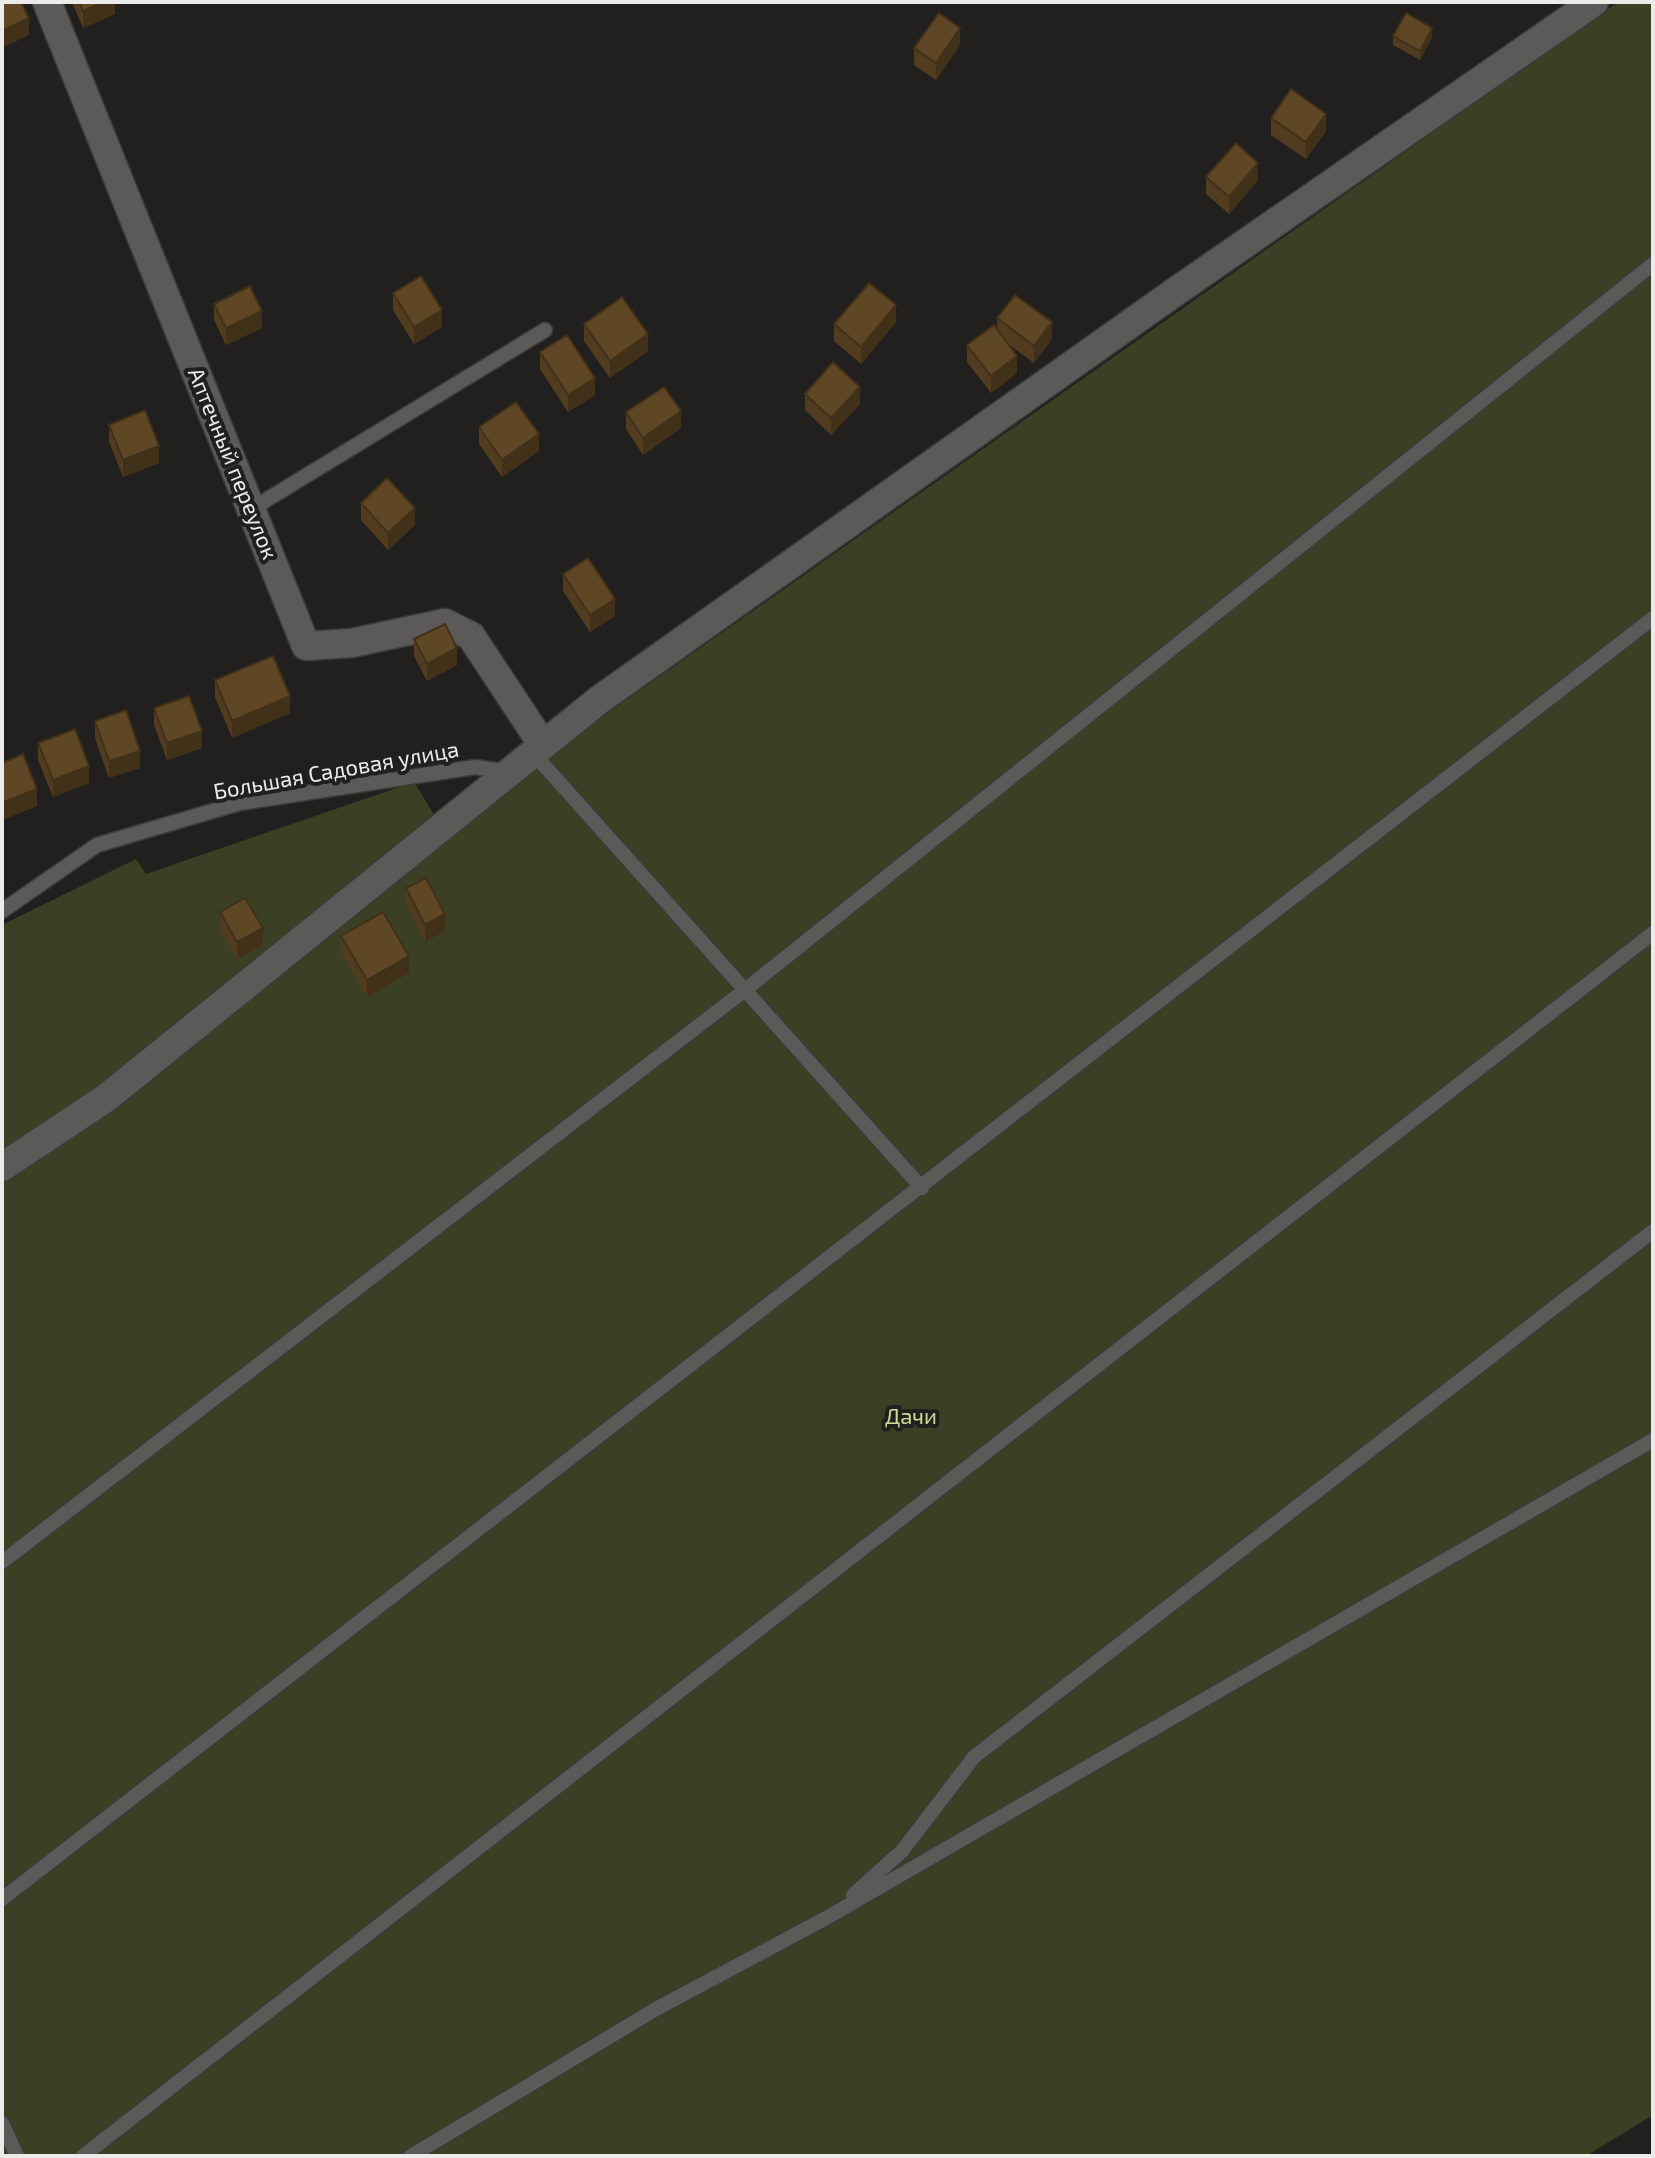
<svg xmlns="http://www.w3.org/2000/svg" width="1655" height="2158" font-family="'Exo 2',sans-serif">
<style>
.green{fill:#3b3f24}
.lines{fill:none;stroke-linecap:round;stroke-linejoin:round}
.lane-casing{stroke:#3c3c3a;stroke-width:17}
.street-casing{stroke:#3c3c3a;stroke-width:31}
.lane{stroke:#5b5a58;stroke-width:14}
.street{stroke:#5b5a58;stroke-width:28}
.wall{fill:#523c1f}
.shaded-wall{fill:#423119}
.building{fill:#5f4624;stroke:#423119;stroke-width:2}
.labels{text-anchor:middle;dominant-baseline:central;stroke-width:8;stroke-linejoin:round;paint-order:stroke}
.street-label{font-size:22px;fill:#ebebe9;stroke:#21201e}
.park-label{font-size:22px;fill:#d1db95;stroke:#21201e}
</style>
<rect width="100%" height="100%" fill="#21201e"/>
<!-- green -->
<polygon class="green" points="1618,2 1653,2 1653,2115 1586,2156 2,2156 2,925 136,859 146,874 414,782 447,836 548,755"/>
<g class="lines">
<!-- lane casing -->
<g class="lane-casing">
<g id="lane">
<polyline points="253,508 545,330"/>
<polyline points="533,753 922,1188"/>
<polyline points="2,911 97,845 240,803 475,767 508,772"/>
<polyline points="2,1562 745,990 1653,264"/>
<polyline points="853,1895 902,1851 974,1757 1653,1231"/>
<polyline points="2,1899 1653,618"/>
<polyline points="2,2123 17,2156"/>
<polyline points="83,2156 1653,933"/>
<polyline points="411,2156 656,2009 828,1917 1653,1440"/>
</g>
</g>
<!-- street casing -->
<g class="street-casing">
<g id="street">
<polyline points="47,2 306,646 352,643 445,623 471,636 543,745"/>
<polyline points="2,1167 106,1098 599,700 1175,292 1594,2"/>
</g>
</g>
<!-- lane -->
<use href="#lane" class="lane"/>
<!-- street -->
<use href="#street" class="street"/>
</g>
<!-- wall -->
<g class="wall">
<polygon points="72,2 115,2 115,14 83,28"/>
<polygon points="1393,36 1432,37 1420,60 1393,45"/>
<polygon points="960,45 936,80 914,65 914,48"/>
<polygon points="1271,118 1326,131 1306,159 1271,135"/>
<polygon points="1206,177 1258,180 1229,214 1206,194"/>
<polygon points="393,293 442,327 414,344 393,310"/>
<polygon points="214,304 262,328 226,345 214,320"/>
<polygon points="997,318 1052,339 1034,363 1007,343 1017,373 991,393 967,362 967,345 997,329"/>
<polygon points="896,322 861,364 834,341 834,324"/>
<polygon points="584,324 648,351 610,378 584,341"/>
<polygon points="540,352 595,395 568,412 540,369"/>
<polygon points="805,394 860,404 831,435 805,410"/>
<polygon points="626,412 681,428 643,455 626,429"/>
<polygon points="109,425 159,463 123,477 109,442"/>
<polygon points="479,427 539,451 502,477 479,444"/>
<polygon points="361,503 415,525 388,550 361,520"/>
<polygon points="563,574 615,616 590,632 563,591"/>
<polygon points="414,639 457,665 427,681 414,656"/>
<polygon points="215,680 290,713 232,738 215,697"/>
<polygon points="154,708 202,748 167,760 154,725"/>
<polygon points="95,721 140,768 109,778 95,738"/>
<polygon points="38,743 89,783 53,797 38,760"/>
<polygon points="2,763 37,806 4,819 2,814"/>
<polygon points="406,888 445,931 425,942 406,905"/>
<polygon points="220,912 263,945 237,959 220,929"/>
<polygon points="341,936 409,973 367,997 341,953"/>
</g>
<!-- shaded-wall -->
<g class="shaded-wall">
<polygon points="104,2 115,2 115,14 83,28 83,11"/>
<polygon points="29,18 29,35 2,48 2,31"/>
<polygon points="960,28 960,45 936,80 936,63"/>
<polygon points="1432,28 1432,37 1420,60 1420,51"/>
<polygon points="1326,114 1326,131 1306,159 1306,142"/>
<polygon points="1258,163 1258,180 1229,214 1229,197"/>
<polygon points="896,305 896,322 861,364 861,347"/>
<polygon points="442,310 442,327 414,344 414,327"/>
<polygon points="262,311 262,328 226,345 226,328"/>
<polygon points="1052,322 1052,339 1034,363 1034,346"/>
<polygon points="648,334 648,351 610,378 610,361"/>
<polygon points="1017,356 1017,373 991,393 991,376"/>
<polygon points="595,378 595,395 568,412 568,395"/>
<polygon points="860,387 860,404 831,435 831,418"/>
<polygon points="681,411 681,428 643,455 643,438"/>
<polygon points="539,434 539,451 502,477 502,460"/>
<polygon points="159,446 159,463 123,477 123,460"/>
<polygon points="415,508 415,525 388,550 388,533"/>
<polygon points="615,599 615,616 590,632 590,615"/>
<polygon points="457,648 457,665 427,681 427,664"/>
<polygon points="290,696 290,713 232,738 232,721"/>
<polygon points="202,731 202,748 167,760 167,743"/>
<polygon points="140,751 140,768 109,778 109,761"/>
<polygon points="89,766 89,783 53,797 53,780"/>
<polygon points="37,789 37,806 4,819 4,802"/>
<polygon points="445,914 445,931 425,942 425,925"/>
<polygon points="263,928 263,945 237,959 237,942"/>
<polygon points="409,956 409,973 367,997 367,980"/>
</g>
<!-- building -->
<g class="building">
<polygon points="2,2 21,2 29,18 2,31"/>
<polygon points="79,2 104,2 83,11"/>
<polygon points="939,13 960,28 936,63 914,48"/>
<polygon points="1406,13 1432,28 1420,51 1393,36"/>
<polygon points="1291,89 1326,114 1306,142 1271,118"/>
<polygon points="1236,143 1258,163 1229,197 1206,177"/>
<polygon points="421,276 442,310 414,327 393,293"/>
<polygon points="869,283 896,305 861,347 834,324"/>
<polygon points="250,286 262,311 226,328 214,304"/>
<polygon points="1015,295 1052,322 1034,346 997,318"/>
<polygon points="622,297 648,334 610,361 584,324"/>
<polygon points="994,325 1017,356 991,376 967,345"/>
<polygon points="567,335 595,378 568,395 540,352"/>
<polygon points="833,362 860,387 831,418 805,394"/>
<polygon points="664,387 681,411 643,438 626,412"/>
<polygon points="516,402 539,434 502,460 479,427"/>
<polygon points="145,410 159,446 123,460 109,425"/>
<polygon points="387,478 415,508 388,533 361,503"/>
<polygon points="588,558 615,599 590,615 563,574"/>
<polygon points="445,624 457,648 427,664 414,639"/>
<polygon points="273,656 290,696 232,721 215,680"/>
<polygon points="189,696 202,731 167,743 154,708"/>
<polygon points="126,710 140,751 109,761 95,721"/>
<polygon points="75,729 89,766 53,780 38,743"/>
<polygon points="23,754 37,789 4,802 2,797 2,763"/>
<polygon points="426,878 445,914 425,925 406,888"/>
<polygon points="245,898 263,928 237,942 220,912"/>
<polygon points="383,912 409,956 367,980 341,936"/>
</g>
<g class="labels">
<!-- street labels -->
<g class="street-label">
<text transform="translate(234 463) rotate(68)">Аптечный переулок</text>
<text transform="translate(336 769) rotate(-10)">Большая Садовая улица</text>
</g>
<!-- park labels -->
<g class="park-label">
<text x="911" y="1415">Дачи</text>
</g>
</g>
<!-- border -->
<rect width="1655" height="2158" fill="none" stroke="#ebebe9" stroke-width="8"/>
</svg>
